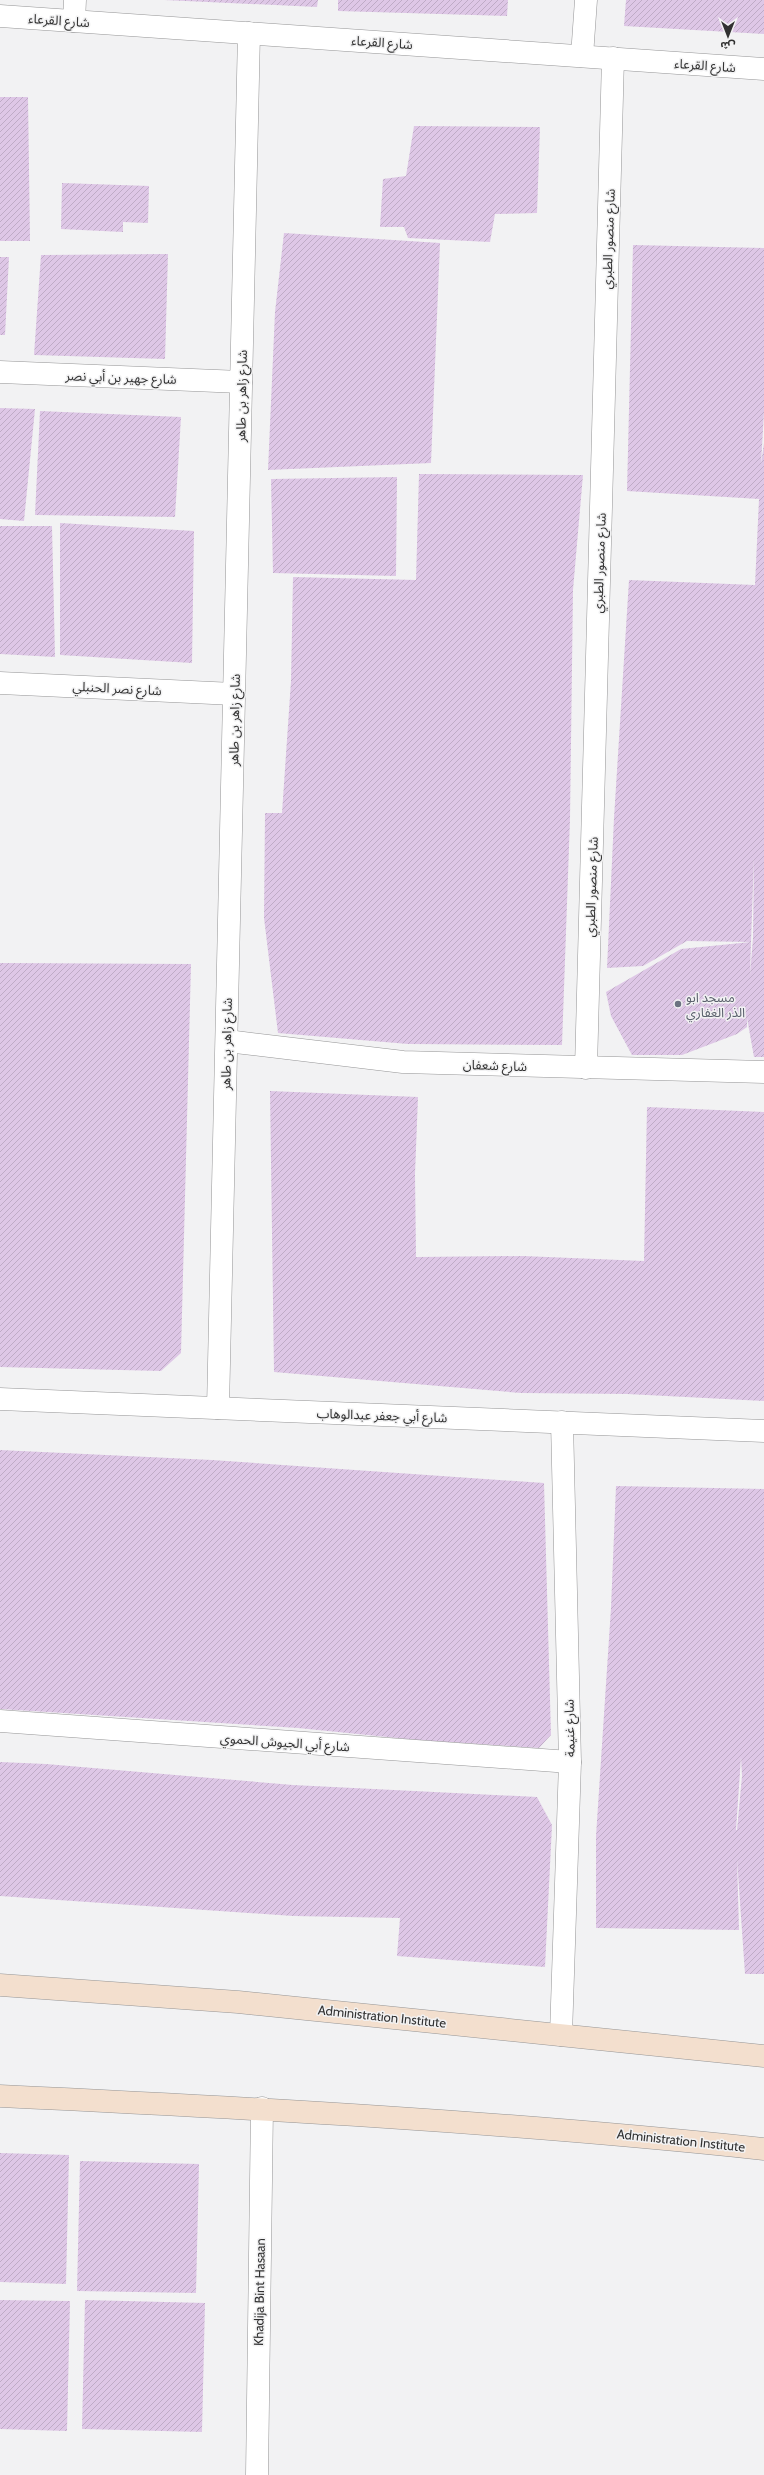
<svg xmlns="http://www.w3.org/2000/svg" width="764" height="2475" font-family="Cabin,'Noto Sans Arabic',sans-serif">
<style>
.building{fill:url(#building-hatch);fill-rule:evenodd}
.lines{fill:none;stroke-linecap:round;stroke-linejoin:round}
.street-casing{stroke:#959596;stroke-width:23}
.secondary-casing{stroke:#959596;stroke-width:23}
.street{stroke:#fff;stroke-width:22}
.secondary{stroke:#f3dfce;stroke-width:22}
.worship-dot{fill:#6b7280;stroke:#f2f2f3;stroke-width:1.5}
.labels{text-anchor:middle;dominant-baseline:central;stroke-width:3;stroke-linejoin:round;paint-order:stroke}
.street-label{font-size:13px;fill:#313131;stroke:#f2f2f3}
.worship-label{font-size:13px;fill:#5b616d;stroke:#f2f2f3;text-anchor:start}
</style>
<defs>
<pattern id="building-hatch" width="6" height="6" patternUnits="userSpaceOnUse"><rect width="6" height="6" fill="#dec7e6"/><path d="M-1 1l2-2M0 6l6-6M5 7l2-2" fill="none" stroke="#bfabc6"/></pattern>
</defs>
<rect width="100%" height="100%" fill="#f2f2f3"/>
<!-- building -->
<g class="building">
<polygon points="164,0 318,0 317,7"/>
<polygon points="338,0 508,0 507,16 338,11"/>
<polygon points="626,0 764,0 764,34 624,26"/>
<polygon points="0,97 28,97 30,241 0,241"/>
<polygon points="414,126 540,127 537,213 495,214 490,242 408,238 404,227 380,227 383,179 406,176"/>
<polygon points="62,183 149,186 148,223 123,222 123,232 61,229"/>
<polygon points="284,233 440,243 431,463 268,470 275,312"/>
<polygon points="633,245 764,248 764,412 761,464 764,443 764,1057 754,1057 747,1018 747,1027 737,1034 682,1055 632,1055 611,1016 606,992 681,949 751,942 750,975 753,938 754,857 751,942 687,941 643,966 607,968 614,818 629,580 755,585 759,499 627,491"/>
<polygon points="168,254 165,359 34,355 41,255"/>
<polygon points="0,257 9,257 5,335 0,335"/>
<polygon points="0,408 35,409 24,521 0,519"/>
<polygon points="40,411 181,417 175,517 35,515"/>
<polygon points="419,474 583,475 573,590 570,819 562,1045 408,1044 278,1033 264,918 265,813 282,813 291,681 293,577 416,580"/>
<polygon points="397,477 396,576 273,573 271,479"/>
<polygon points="60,523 194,531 192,663 60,655"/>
<polygon points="0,526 52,526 55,657 0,654"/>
<polygon points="0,963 191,964 181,1353 161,1371 0,1367"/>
<polygon points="270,1091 418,1097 415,1174 416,1257 523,1256 644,1261 647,1107 764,1112 764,1401 627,1394 521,1393 274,1372"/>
<polygon points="0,1450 212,1460 544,1483 551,1735 539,1748 417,1740 298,1728 0,1709"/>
<path d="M 616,1486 L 764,1489 L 764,1974 L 745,1974 L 737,1859 L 739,1930 L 596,1928 L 596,1836 L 611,1608 ZM 741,1757 L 742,1776 L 737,1830 L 736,1830 Z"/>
<polygon points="0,1762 46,1764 293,1785 537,1797 552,1825 545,1967 397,1956 400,1918 293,1916 0,1896"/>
<polygon points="0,2153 69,2155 66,2284 0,2282"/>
<polygon points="80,2161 199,2164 196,2293 77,2291"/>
<polygon points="0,2300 70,2301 67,2431 0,2429"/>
<polygon points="85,2300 205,2303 202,2432 82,2429"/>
</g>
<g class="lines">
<!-- street casing -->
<g class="street-casing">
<g id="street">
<polyline points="0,16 764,69"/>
<polyline points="74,21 75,0"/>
<polyline points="582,56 586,0"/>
<polyline points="0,372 241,382"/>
<polyline points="0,683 234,694"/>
<polyline points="227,1041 403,1062 764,1072"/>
<polyline points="586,1068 613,58"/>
<polyline points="0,1399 764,1431"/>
<polyline points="218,1408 249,33"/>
<polyline points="0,1721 570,1762"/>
<polyline points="561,2035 570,1762 562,1422"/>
<polyline points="257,2475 262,2108"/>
</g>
</g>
<!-- secondary casing -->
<g class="secondary-casing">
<g id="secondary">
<polyline points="0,1985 238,2002 764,2056"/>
<path d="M 0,2096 C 255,2108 510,2122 764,2149"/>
</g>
</g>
<!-- street -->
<use href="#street" class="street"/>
<!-- secondary -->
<use href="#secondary" class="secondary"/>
</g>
<!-- markers -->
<circle class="worship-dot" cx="678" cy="1004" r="4"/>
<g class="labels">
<!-- street labels -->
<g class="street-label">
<text transform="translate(59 20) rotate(4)">شارع القرعاء</text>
<text transform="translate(382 42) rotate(4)">شارع القرعاء</text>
<text transform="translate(705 65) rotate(4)">شارع القرعاء</text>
<text transform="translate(608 239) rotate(-88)">شارع منصور الطبري</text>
<text transform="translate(121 377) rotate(2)">شارع جهير بن أبي نصر</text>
<text transform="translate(241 396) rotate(-89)">شارع زاهر بن طاهر</text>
<text transform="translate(599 563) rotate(-88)">شارع منصور الطبري</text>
<text transform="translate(117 688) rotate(3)">شارع نصر الحنبلي</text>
<text transform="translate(234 720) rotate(-89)">شارع زاهر بن طاهر</text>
<text transform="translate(591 887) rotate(-88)">شارع منصور الطبري</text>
<text transform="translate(226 1044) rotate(-89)">شارع زاهر بن طاهر</text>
<text transform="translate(495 1065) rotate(2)">شارع شعفان</text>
<text transform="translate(382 1415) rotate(2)">شارع أبي جعفر عبدالوهاب</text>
<text transform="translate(569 1728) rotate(-91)">شارع غنيمة</text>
<text transform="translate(285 1742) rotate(4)">شارع أبي الجيوش الحموي</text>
<text transform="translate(382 2016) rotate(6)">Administration Institute</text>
<text transform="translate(681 2140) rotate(6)">Administration Institute</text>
<text transform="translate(259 2292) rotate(-89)">Khadija Bint Hasaan</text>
</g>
<!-- worship labels -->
<g class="worship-label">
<text x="686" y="997">مسجد ابو<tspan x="686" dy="15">الذر الغفاري</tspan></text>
</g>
</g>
<!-- north arrow -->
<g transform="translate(728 36) rotate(180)" stroke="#f2f2f3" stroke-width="3" paint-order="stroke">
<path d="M0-3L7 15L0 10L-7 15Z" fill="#313131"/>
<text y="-6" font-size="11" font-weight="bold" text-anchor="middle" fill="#313131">ش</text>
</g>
</svg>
